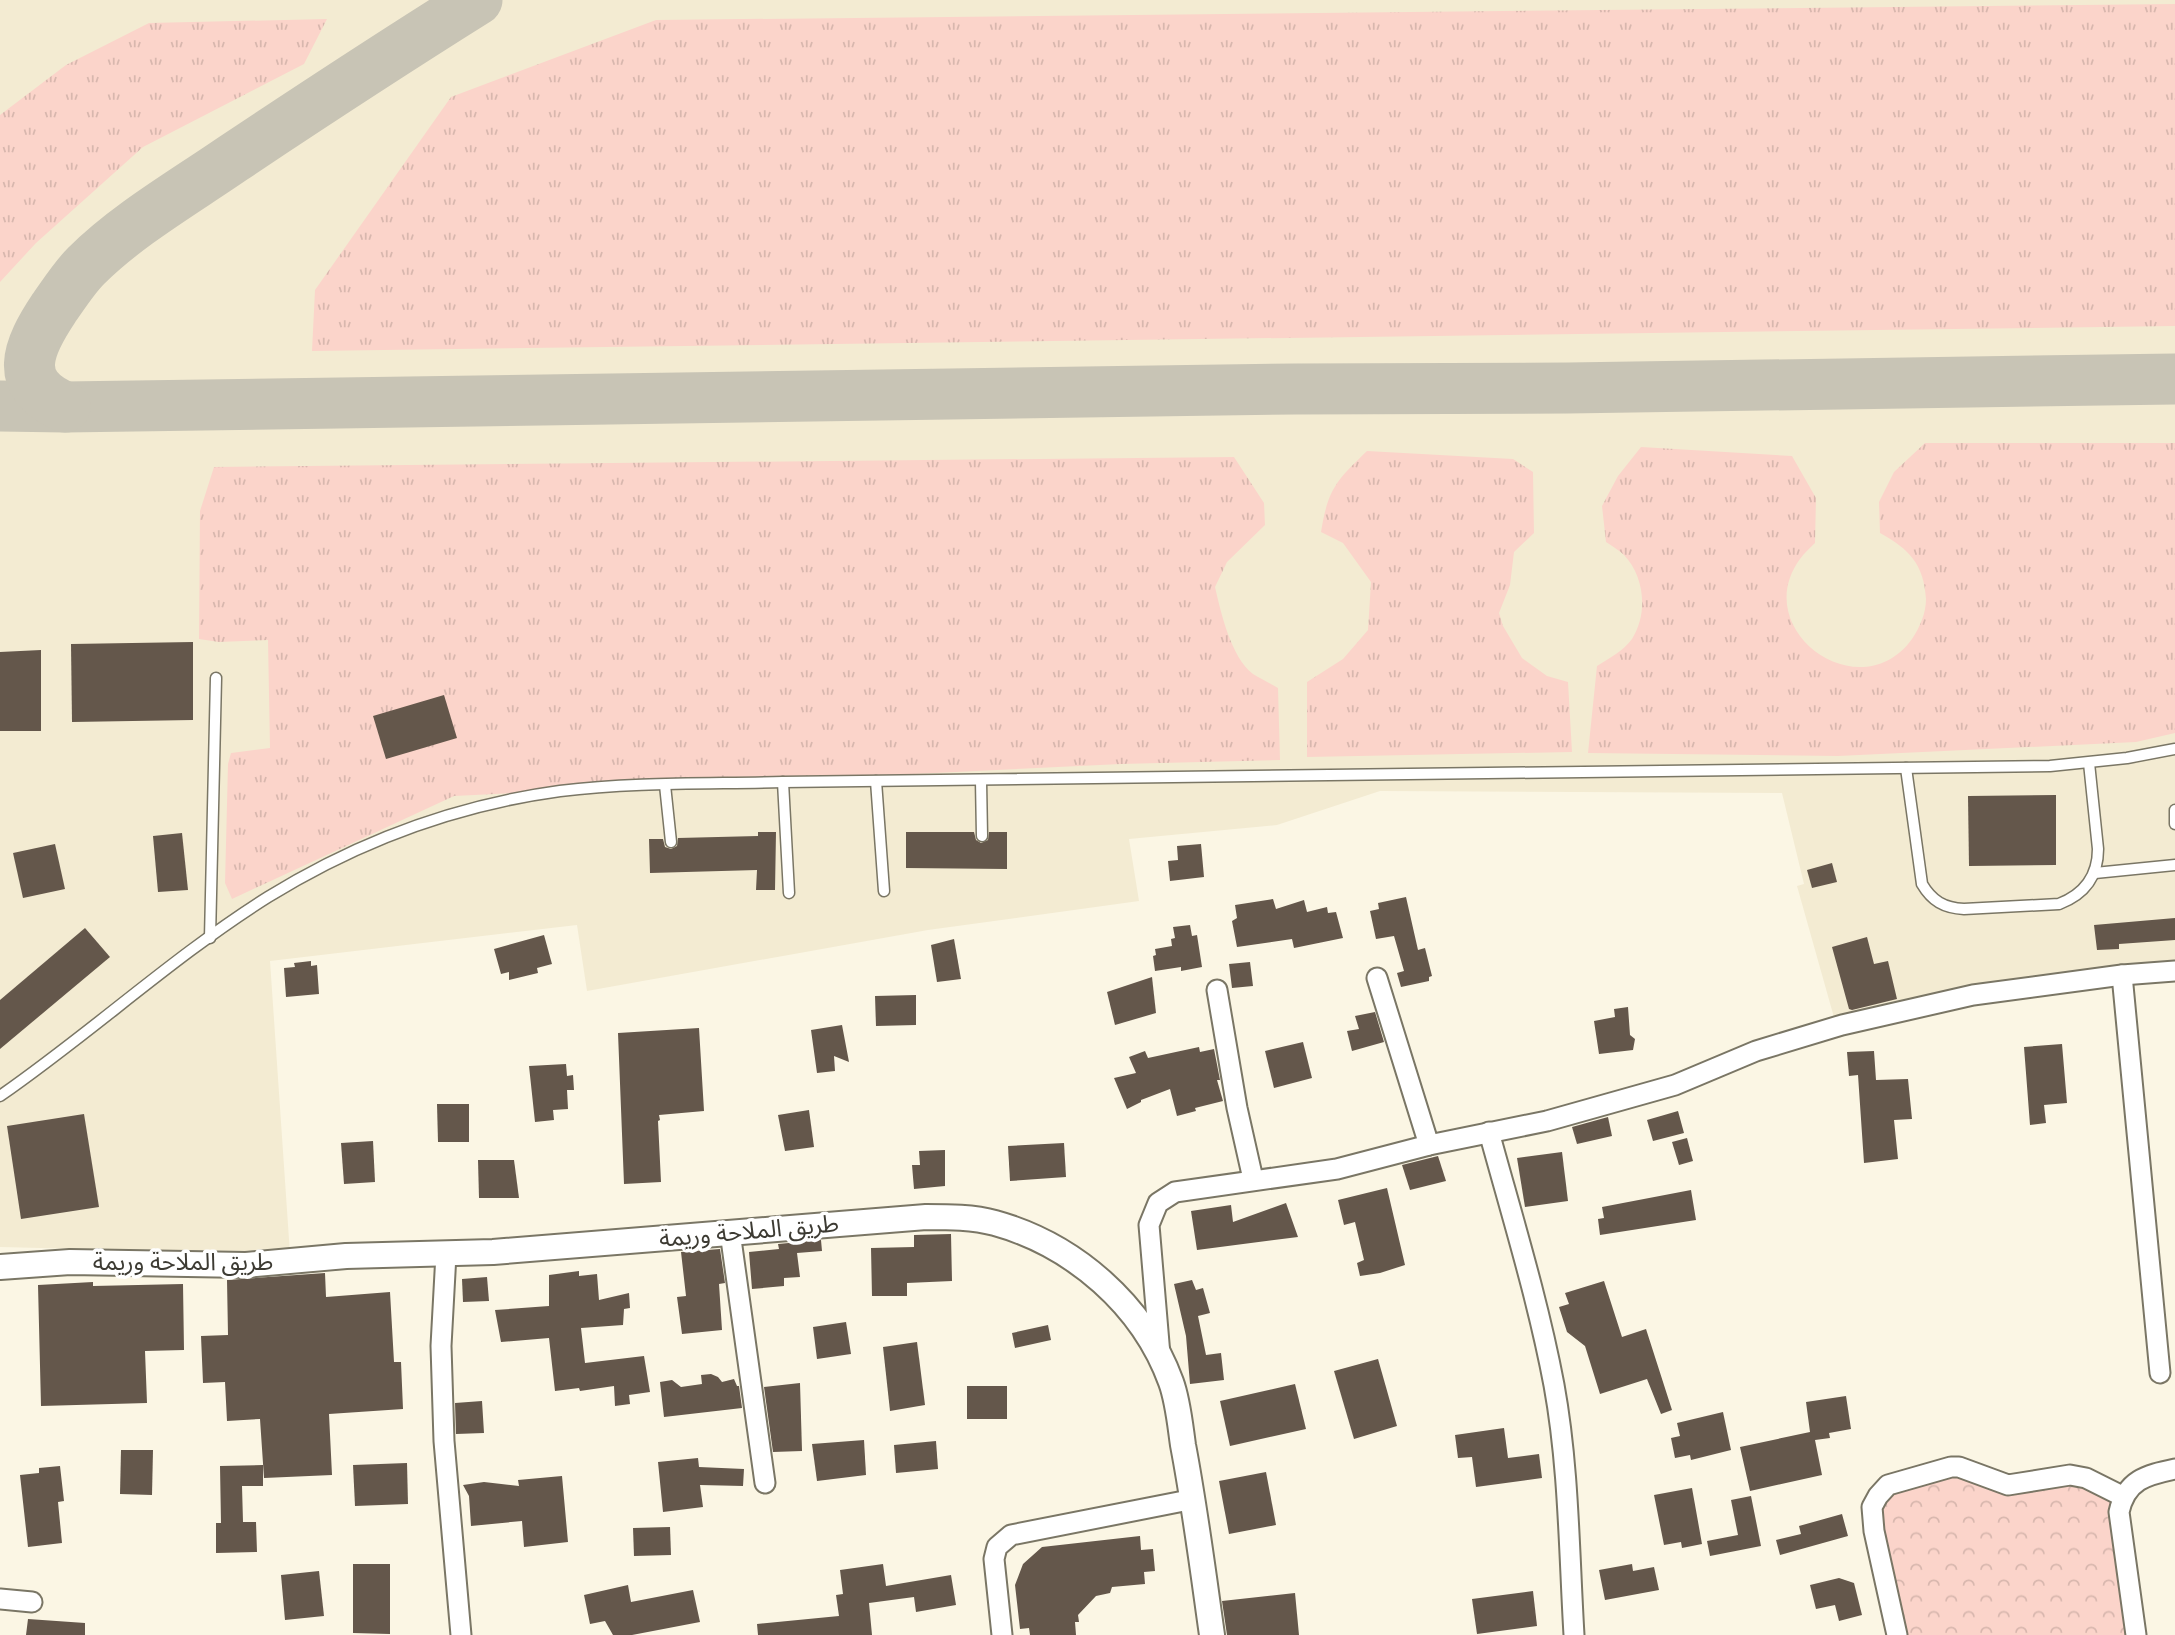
<svg xmlns="http://www.w3.org/2000/svg" width="2175" height="1635" font-family="'Fira Sans Condensed','Noto Sans Arabic',sans-serif">
<style>
.built{fill:#f3ebd2}
.grass{fill:url(#grass-tufts)}
.forest{fill:url(#forest-crowns)}
.lines{fill:none;stroke-linecap:round;stroke-linejoin:round}
.taxiway{stroke:#c8c4b5;stroke-width:51}
.building{fill:#64574b}
.service-casing{stroke:#7a7665;stroke-width:13}
.minor-casing{stroke:#7a7665;stroke-width:23}
.tertiary-casing{stroke:#7a7665;stroke-width:28}
.service{stroke:#fff;stroke-width:10}
.minor{stroke:#fff;stroke-width:19}
.tertiary{stroke:#fff;stroke-width:24}
.labels{text-anchor:middle;dominant-baseline:central;stroke-width:7;stroke-linejoin:round;paint-order:stroke}
.street-label{font-size:24px;fill:#3d3b33;stroke:#fff}
</style>
<defs>
<pattern id="grass-tufts" width="24" height="20" patternUnits="userSpaceOnUse" patternTransform="scale(1.75)"><rect width="24" height="20" fill="#fbd4ca"/><path d="M3 7l-1-3M5 7V3M7 7l1-3M15 17l-1-3M17 17v-4M19 17l1-3" fill="none" stroke="#d8b7ae"/></pattern>
<pattern id="forest-crowns" width="20" height="18" patternUnits="userSpaceOnUse" patternTransform="scale(1.75)"><rect width="20" height="18" fill="#fbd4ca"/><path d="M2 6a3 3 0 1 1 6 0M12 15a3 3 0 1 1 6 0" fill="none" stroke="#d8b7ae"/></pattern>
</defs>
<rect width="100%" height="100%" fill="#fbf6e4"/>
<!-- built -->
<polygon class="built" points="0,0 2175,0 2175,971 1975,991 1837,1028 1797,886 1804,884 1782,793 1380,791 1277,825 1129,839 1139,901 928,930 587,991 577,925 270,961 290,1254 0,1247"/>
<!-- grass -->
<g class="grass">
<polygon points="2175,4 2175,326 312,351 315,290 451,97 656,20"/>
<polygon points="327,19 304,64 143,147 36,243 0,282 0,115 66,65 149,23"/>
<path d="M 1925,443 L 2175,443 L 2175,733 L 2136,742 L 1838,756 L 1588,753 L 1597,666 C 1610,658 1623,651 1632,639 C 1648,614 1645,577 1624,555 C 1619,550 1612,546 1606,542 L 1602,506 L 1618,476 L 1641,447 L 1792,456 L 1816,498 L 1815,543 C 1810,548 1804,553 1800,559 C 1748,630 1860,711 1912,639 C 1920,627 1926,613 1926,599 C 1924,564 1909,549 1880,533 L 1879,502 L 1894,472 Z"/>
<path d="M 1367,451 L 1513,459 L 1533,472 L 1534,533 L 1514,552 L 1510,585 L 1499,613 L 1503,626 L 1522,658 L 1547,676 L 1568,682 L 1572,752 L 1307,757 L 1307,682 L 1343,659 L 1368,630 L 1371,582 L 1343,543 L 1321,532 C 1328,489 1336,481 1367,451 Z"/>
<path d="M 1234,457 L 1264,503 L 1265,525 L 1227,562 L 1215,587 C 1221,613 1231,657 1253,674 C 1261,679 1270,683 1278,688 L 1280,760 L 1121,764 L 454,796 L 232,899 L 225,883 L 228,764 L 231,753 L 270,748 L 268,640 L 219,642 L 199,639 L 200,511 L 214,467 Z"/>
</g>
<!-- forest -->
<polygon class="forest" points="1941,1469 1981,1476 2048,1478 2122,1496 2136,1635 1897,1635 1878,1496"/>
<g class="lines">
<!-- taxiway -->
<g class="taxiway">
<polyline points="0,406 65,407 1294,389 1568,388 2175,379"/>
<path d="M 65,407 C 11,384 28,347 54,308 C 64,294 74,278 86,266 C 127,225 184,192 232,159 C 313,105 394,52 477,0"/>
</g>
</g>
<!-- building -->
<g class="building">
<polygon points="193,642 193,720 72,722 71,644"/>
<polygon points="41,650 41,731 0,731 0,652"/>
<polygon points="444,695 457,738 386,759 373,716"/>
<polygon points="2056,795 2056,865 1969,866 1968,796"/>
<polygon points="758,832 776,832 775,890 756,890 757,870 650,873 649,839 663,839 665,847 671,849 677,846 678,838 758,836"/>
<polygon points="906,832 974,832 976,840 981,843 988,840 989,832 1007,832 1007,869 906,868"/>
<polygon points="182,833 188,890 158,892 153,836"/>
<polygon points="55,844 65,889 23,898 13,853"/>
<polygon points="1201,844 1204,877 1170,881 1168,861 1178,860 1177,846"/>
<polygon points="1832,863 1837,882 1812,888 1807,870"/>
<polygon points="1406,897 1418,950 1425,948 1432,976 1429,977 1429,981 1401,987 1397,973 1404,971 1394,936 1376,939 1370,911 1379,909 1378,903"/>
<polygon points="1273,899 1276,909 1304,900 1307,912 1327,907 1328,913 1336,912 1343,938 1294,948 1292,939 1237,947 1232,921 1237,918 1235,905"/>
<polygon points="2175,918 2175,940 2119,944 2119,949 2097,950 2094,925"/>
<polygon points="1190,925 1192,936 1197,935 1202,967 1181,971 1181,967 1155,971 1153,956 1156,955 1155,949 1172,946 1171,939 1175,938 1173,927"/>
<polygon points="85,928 110,957 0,1049 0,1000"/>
<polygon points="544,935 552,964 537,968 538,973 509,980 509,972 501,974 494,949"/>
<polygon points="1867,937 1874,964 1888,961 1897,999 1852,1010 1849,1009 1832,947"/>
<polygon points="954,939 961,979 937,982 931,945"/>
<polygon points="311,961 311,966 317,965 319,994 286,997 284,968 295,967 294,963"/>
<polygon points="1250,962 1253,986 1232,988 1229,964"/>
<polygon points="1152,977 1156,1013 1115,1025 1107,992"/>
<polygon points="916,995 916,1025 876,1026 875,996"/>
<polygon points="1628,1007 1630,1035 1635,1039 1633,1050 1599,1054 1594,1021 1615,1017 1614,1009"/>
<polygon points="1375,1012 1384,1042 1352,1051 1347,1031 1359,1029 1355,1016"/>
<polygon points="842,1025 849,1062 834,1056 835,1071 817,1073 811,1030"/>
<polygon points="699,1028 704,1111 659,1115 660,1120 658,1121 661,1182 624,1184 618,1033"/>
<polygon points="1303,1042 1312,1078 1274,1088 1265,1051"/>
<polygon points="2062,1044 2067,1103 2044,1105 2046,1123 2030,1125 2024,1047"/>
<polygon points="1199,1047 1200,1052 1214,1049 1220,1080 1217,1080 1223,1101 1195,1108 1196,1111 1177,1116 1170,1089 1141,1100 1141,1102 1127,1109 1114,1078 1136,1073 1129,1057 1145,1051 1148,1058"/>
<polygon points="1874,1051 1876,1080 1908,1079 1912,1119 1894,1120 1898,1159 1864,1163 1858,1075 1849,1076 1847,1052"/>
<polygon points="566,1064 567,1076 573,1075 574,1090 567,1090 568,1109 553,1110 554,1120 535,1122 529,1066"/>
<polygon points="437,1104 469,1104 469,1142 438,1142"/>
<polygon points="809,1110 814,1147 785,1151 778,1115"/>
<polygon points="1678,1111 1684,1133 1653,1141 1647,1120"/>
<polygon points="84,1114 99,1207 21,1219 7,1126"/>
<polygon points="1608,1117 1612,1136 1577,1144 1572,1127"/>
<polygon points="1687,1138 1693,1161 1679,1165 1672,1142"/>
<polygon points="373,1141 375,1182 344,1184 341,1143"/>
<polygon points="1064,1143 1066,1177 1010,1181 1008,1146"/>
<polygon points="945,1150 945,1186 914,1189 912,1165 920,1165 919,1151"/>
<polygon points="1562,1152 1568,1201 1525,1207 1517,1158"/>
<polygon points="1438,1156 1446,1181 1410,1190 1402,1165"/>
<polygon points="478,1160 514,1160 519,1198 479,1198"/>
<polygon points="1387,1188 1405,1265 1380,1273 1360,1276 1357,1263 1364,1260 1355,1222 1344,1225 1338,1200"/>
<polygon points="1691,1190 1696,1220 1600,1235 1598,1219 1604,1218 1602,1207"/>
<polygon points="1286,1203 1298,1237 1197,1250 1191,1211 1231,1205 1233,1222"/>
<polygon points="951,1234 952,1281 907,1283 907,1296 872,1296 871,1248 914,1247 914,1235"/>
<polygon points="821,1240 822,1251 797,1253 800,1277 784,1278 784,1286 752,1289 749,1252 779,1249 778,1244"/>
<polygon points="720,1249 725,1283 719,1284 722,1330 682,1334 677,1297 686,1296 681,1252"/>
<polygon points="579,1271 579,1276 597,1274 599,1300 629,1293 630,1308 624,1309 623,1325 581,1328 585,1363 644,1356 650,1392 629,1395 630,1404 615,1406 614,1386 580,1391 579,1388 555,1391 549,1338 501,1342 495,1310 549,1306 549,1275"/>
<polygon points="325,1273 326,1297 390,1292 394,1362 401,1362 403,1409 329,1414 332,1475 264,1478 260,1419 227,1421 225,1382 203,1383 201,1336 228,1335 227,1280"/>
<polygon points="487,1277 489,1301 463,1302 462,1279"/>
<polygon points="1192,1280 1196,1290 1203,1288 1210,1313 1198,1316 1206,1355 1221,1353 1224,1380 1190,1384 1186,1336 1174,1284"/>
<polygon points="1604,1281 1622,1337 1646,1329 1672,1410 1661,1414 1647,1379 1600,1394 1585,1346 1567,1332 1559,1307 1569,1304 1565,1293"/>
<polygon points="93,1282 93,1286 183,1284 184,1350 145,1351 147,1403 41,1406 38,1285"/>
<polygon points="846,1322 851,1354 817,1359 813,1327"/>
<polygon points="1048,1325 1051,1340 1015,1348 1012,1333"/>
<polygon points="917,1342 925,1405 890,1411 883,1347"/>
<polygon points="1378,1359 1397,1426 1354,1439 1334,1371"/>
<polygon points="711,1374 718,1377 722,1382 734,1379 737,1386 739,1386 742,1408 664,1417 660,1382 672,1380 681,1387 702,1384 701,1375"/>
<polygon points="800,1383 802,1451 773,1452 764,1387"/>
<polygon points="1295,1384 1306,1429 1230,1446 1220,1401"/>
<rect x="967" y="1386" width="40" height="33"/>
<polygon points="1846,1396 1851,1429 1829,1433 1830,1438 1815,1440 1822,1475 1750,1491 1740,1447 1810,1432 1806,1402"/>
<polygon points="482,1401 484,1433 456,1434 455,1403"/>
<polygon points="1723,1412 1731,1450 1691,1460 1690,1455 1675,1458 1671,1438 1680,1436 1677,1423"/>
<polygon points="1504,1428 1508,1458 1539,1454 1542,1478 1476,1487 1472,1457 1458,1458 1455,1435"/>
<polygon points="864,1440 866,1475 817,1481 812,1444"/>
<polygon points="936,1441 938,1469 896,1473 894,1445"/>
<polygon points="121,1450 153,1450 152,1495 120,1494"/>
<polygon points="698,1458 699,1467 744,1469 743,1486 700,1485 703,1507 663,1512 658,1462"/>
<polygon points="407,1463 408,1504 355,1506 353,1465"/>
<polygon points="263,1465 263,1486 242,1486 243,1522 256,1522 257,1552 216,1553 216,1523 221,1523 220,1466"/>
<polygon points="60,1466 64,1501 58,1502 62,1543 28,1547 20,1475 39,1473 39,1468"/>
<polygon points="1266,1472 1276,1525 1229,1534 1219,1481"/>
<polygon points="562,1476 568,1542 524,1547 522,1521 471,1526 469,1496 463,1485 484,1482 519,1486 518,1480"/>
<polygon points="1692,1488 1702,1544 1682,1548 1681,1542 1664,1545 1654,1495"/>
<polygon points="1751,1496 1761,1546 1710,1556 1707,1541 1738,1535 1731,1500"/>
<polygon points="1842,1514 1848,1536 1780,1555 1776,1540 1801,1534 1799,1526"/>
<polygon points="670,1527 671,1555 634,1556 633,1528"/>
<polygon points="1140,1536 1141,1550 1153,1549 1155,1571 1144,1572 1145,1584 1112,1587 1110,1593 1096,1596 1078,1615 1079,1622 1075,1622 1076,1635 1030,1635 1029,1628 1020,1629 1015,1585 1023,1564 1042,1547"/>
<polygon points="353,1564 390,1564 390,1634 353,1633"/>
<polygon points="883,1564 886,1586 951,1575 956,1605 916,1612 914,1597 869,1603 872,1635 758,1635 757,1624 839,1616 836,1595 843,1594 840,1570"/>
<polygon points="1632,1564 1633,1571 1654,1567 1659,1590 1605,1600 1599,1570"/>
<polygon points="319,1571 324,1616 285,1620 281,1575"/>
<polygon points="1839,1578 1854,1583 1862,1615 1839,1621 1835,1605 1816,1609 1810,1585"/>
<polygon points="628,1585 631,1602 693,1590 700,1622 632,1635 613,1635 605,1621 590,1624 584,1595"/>
<polygon points="1533,1591 1537,1626 1477,1634 1472,1599"/>
<polygon points="1295,1593 1299,1635 1227,1635 1222,1601"/>
<polygon points="28,1619 85,1623 85,1635 26,1635"/>
</g>
<g class="lines">
<!-- service casing -->
<g class="service-casing">
<g id="service">
<path d="M 1906,768 L 1922,884 C 1932,901 1944,908 1964,909 L 2059,904 C 2085,894 2098,876 2098,849 L 2089,763"/>
<polyline points="876,781 884,891"/>
<polyline points="981,781 982,836"/>
<polyline points="783,782 789,893"/>
<polyline points="665,785 671,842"/>
<polyline points="2175,810 2175,824"/>
<polyline points="2095,873 2175,865"/>
<polyline points="210,938 216,678"/>
<path d="M 0,1096 C 91,1033 174,956 268,897 C 357,842 457,805 560,791 C 634,782 709,784 783,782 L 2050,766 L 2127,758 L 2175,749"/>
</g>
</g>
<!-- minor casing -->
<g class="minor-casing">
<g id="minor">
<polyline points="2122,975 2160,1373"/>
<polyline points="1377,978 1429,1145"/>
<polyline points="1217,990 1237,1108 1253,1179"/>
<path d="M 1489,1132 C 1512,1216 1538,1300 1554,1385 C 1569,1467 1569,1552 1574,1635"/>
<polyline points="730,1232 765,1483"/>
<polyline points="446,1254 441,1346 444,1441 461,1635"/>
<polyline points="1160,1355 1149,1225 1158,1203 1175,1192 1337,1169 1429,1145 1547,1121 1675,1085 1756,1051 1842,1025 1973,995 2122,975 2175,971"/>
<polyline points="0,1599 32,1602"/>
<polyline points="1002,1635 994,1559 997,1547 1011,1535 1194,1499"/>
<polyline points="1897,1635 1874,1531 1872,1507 1878,1496 1888,1485 1951,1467 1959,1467 2008,1485 2070,1475 2086,1478 2122,1496"/>
<path d="M 2136,1635 L 2119,1512 C 2126,1480 2146,1475 2175,1469"/>
</g>
</g>
<!-- tertiary casing -->
<g class="tertiary-casing">
<path id="tertiary" d="M 0,1267 L 70,1262 L 246,1265 L 346,1256 L 493,1252 L 926,1217 C 949,1217 973,1217 995,1223 C 1074,1245 1143,1305 1171,1382 C 1178,1401 1180,1424 1183,1445 C 1195,1508 1203,1571 1212,1635"/>
</g>
<!-- service -->
<use href="#service" class="service"/>
<!-- minor -->
<use href="#minor" class="minor"/>
<!-- tertiary -->
<use href="#tertiary" class="tertiary"/>
</g>
<g class="labels">
<!-- street labels -->
<g class="street-label">
<text transform="translate(749 1231) rotate(-5)">طريق الملاحة وريمة</text>
<text x="183" y="1262">طريق الملاحة وريمة</text>
</g>
</g>
</svg>
